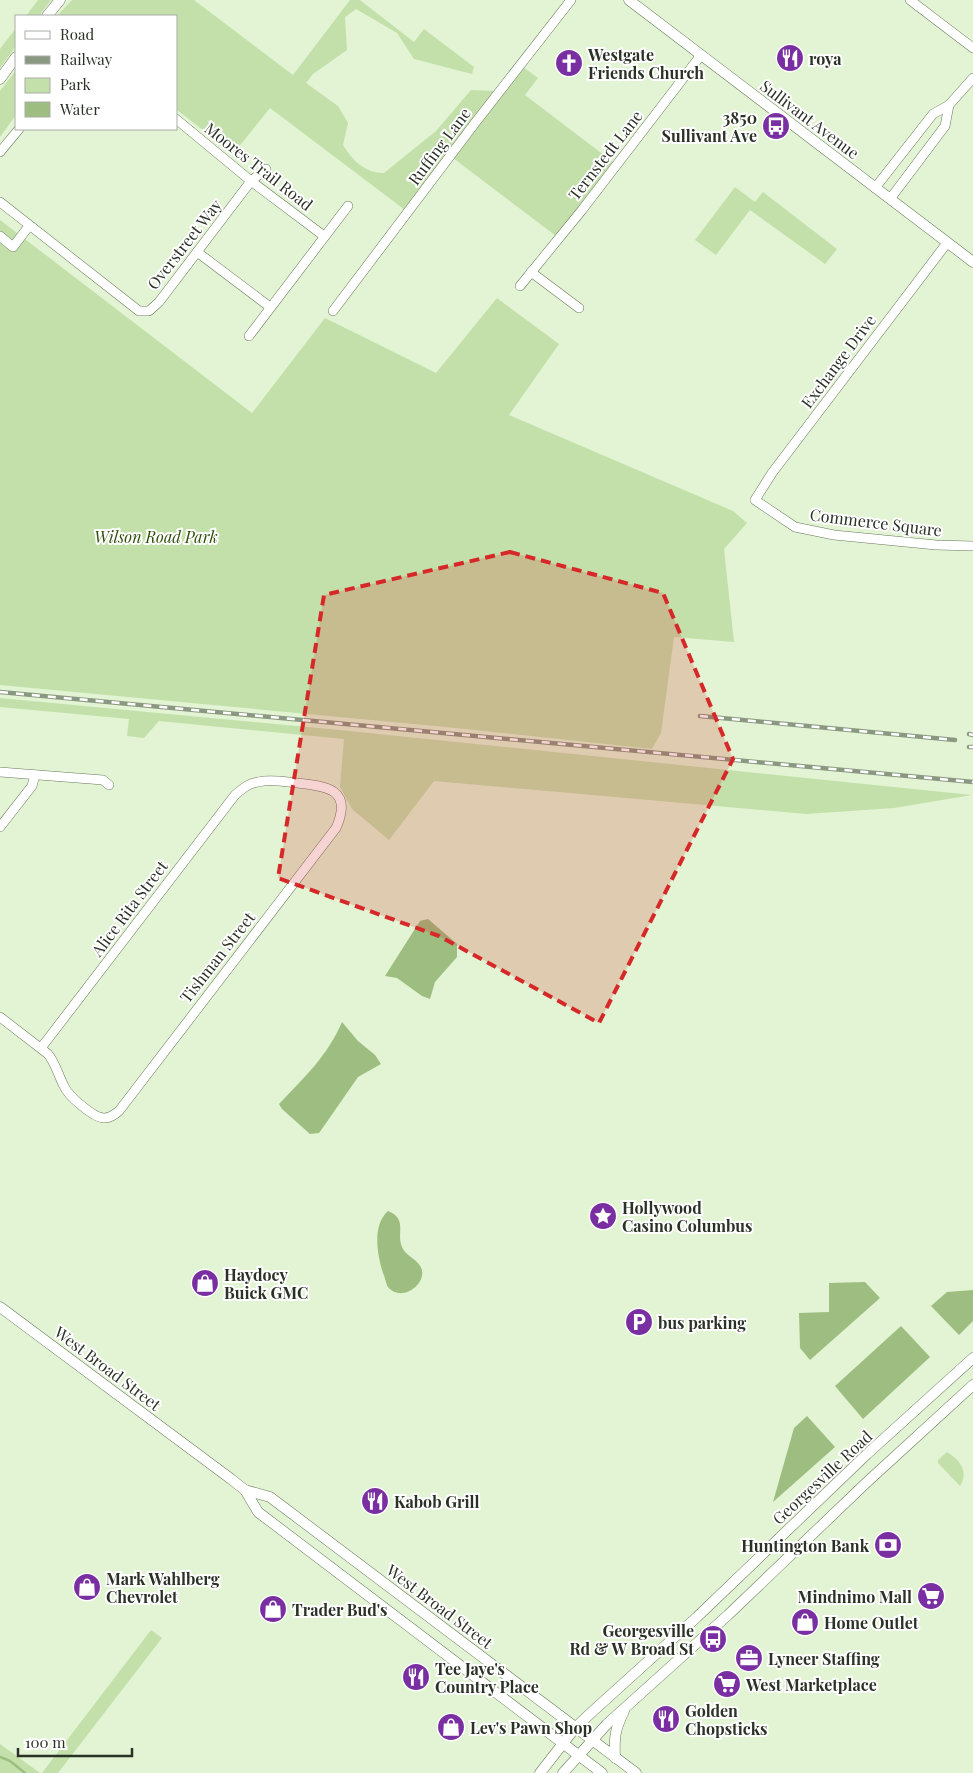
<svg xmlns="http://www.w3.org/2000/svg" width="973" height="1773" font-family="'Playfair Display',serif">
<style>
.green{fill:#c3e0aa}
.water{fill:#9dbe80}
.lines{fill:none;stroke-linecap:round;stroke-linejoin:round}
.stream{stroke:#9dbe80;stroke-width:2.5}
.minor-casing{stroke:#6a795c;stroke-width:10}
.major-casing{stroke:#6a795c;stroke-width:11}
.minor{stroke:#fff;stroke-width:9}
.major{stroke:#fff;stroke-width:10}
.rail-casing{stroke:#8b9881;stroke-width:4.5}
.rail{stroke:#fff;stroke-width:2.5;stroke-dasharray:8;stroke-linecap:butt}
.marked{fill:#d62828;fill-opacity:0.2;stroke:#d62828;stroke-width:4;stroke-dasharray:10 6;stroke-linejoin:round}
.labels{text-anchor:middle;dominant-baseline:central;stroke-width:4;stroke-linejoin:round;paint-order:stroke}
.poi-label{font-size:16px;font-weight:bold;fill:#2a3125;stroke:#fff;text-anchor:start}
.street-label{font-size:16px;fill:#2a3125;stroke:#fff}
.park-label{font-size:16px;font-style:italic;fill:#304d08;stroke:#fff}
</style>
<rect width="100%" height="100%" fill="#e2f4d3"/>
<!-- green -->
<g class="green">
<polygon points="38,0 51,0 39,16 26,16"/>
<path d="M 72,0 L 194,0 L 293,75 L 350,0 L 360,0 L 414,42 L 424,29 L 474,67 L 472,74 L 414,59 L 397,33 L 356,9 L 345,17 L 347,50 L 313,74 L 306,83 L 338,106 L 348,123 L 343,145 C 353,161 365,173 384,173 L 436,131 L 471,90 L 495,91 L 405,210 L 270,108 L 233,154 L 176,109 L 176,16 L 57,16 Z"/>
<polygon points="16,28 16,46 0,68 0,49"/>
<polygon points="523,67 538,78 525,95 613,162 556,236 453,158"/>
<polygon points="16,70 16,115 0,137 0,91"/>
<polygon points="735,187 755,202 763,192 837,249 825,264 750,210 716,255 695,240"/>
<polygon points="0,220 252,413 325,318 436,373 497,298 559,344 509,415 733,511 747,523 724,549 734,642 674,637 661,733 652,749 446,727 0,685"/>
<polygon points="0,698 339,730 972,795 894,808 806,814 434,781 389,840 352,809 340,787 344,739 159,721 144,738 127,736 129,719 0,707"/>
<path d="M 947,1452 C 960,1460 969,1472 960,1486 L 938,1463 L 938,1460 Z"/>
<polygon points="151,1630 162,1638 58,1773 42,1773"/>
<polygon points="0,1744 40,1773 0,1773"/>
</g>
<!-- water -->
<g class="water">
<polygon points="428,919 457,944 457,957 435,982 430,999 422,996 397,978 385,976 420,921"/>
<path d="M 342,1022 L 358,1041 L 375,1055 L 381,1064 L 358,1077 L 324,1126 L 319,1133 L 310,1134 L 282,1109 L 279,1104 C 304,1078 328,1055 342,1022 Z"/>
<path d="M 388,1211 C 408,1219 396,1233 402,1247 C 406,1257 419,1259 422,1270 C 425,1287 400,1302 388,1287 C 386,1284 385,1277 383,1273 C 377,1254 372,1225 388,1211 Z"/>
<polygon points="865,1282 880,1298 810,1360 800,1348 799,1313 829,1312 829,1283"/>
<polygon points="973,1290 973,1321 959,1335 931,1306 947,1292"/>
<polygon points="901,1326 930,1357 863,1419 835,1386"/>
<polygon points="807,1416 835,1447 773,1502 794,1428"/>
</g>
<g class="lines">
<!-- stream -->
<polyline class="stream" points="0,1757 10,1761 25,1773"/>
<!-- minor casing -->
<g class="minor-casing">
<g id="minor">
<polyline points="910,0 973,48"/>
<polyline points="176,119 251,181 324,236"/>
<polyline points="0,152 19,129"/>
<polyline points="875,188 933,114 949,105 973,78"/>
<polyline points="890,199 945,126 949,105"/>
<polyline points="0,202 139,311 149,311 159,302 251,181 266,169"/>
<polyline points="0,236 13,247 29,226"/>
<polyline points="947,243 772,473 755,500 795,527 834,535 936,545 973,546"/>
<polyline points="197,252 270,307"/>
<polyline points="531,272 579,308"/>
<polyline points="520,286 582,210 701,55"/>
<polyline points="333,311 475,123 571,0"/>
<polyline points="249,336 348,206"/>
<polyline points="0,772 103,780 109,785"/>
<polyline points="0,827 32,786 35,775"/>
<path d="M 0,1017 L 48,1054 C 56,1064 58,1075 64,1086 C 68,1096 94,1118 104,1118 C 110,1118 114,1115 119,1111 L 336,828 C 353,790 328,786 297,783 C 285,782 271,779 258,782 C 249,783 242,789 235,795 L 41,1048"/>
</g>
</g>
<!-- major casing -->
<g class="major-casing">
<g id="major">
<polyline points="629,0 973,262"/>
<polyline points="47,16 60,0"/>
<polyline points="0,79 16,57"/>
<polyline points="0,1307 231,1479 245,1490 258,1512 602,1773"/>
<polyline points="245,1490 270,1497 636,1773"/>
<path d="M 615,1758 C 614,1736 615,1730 624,1711"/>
<polyline points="540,1773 575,1728 593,1711 697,1617 867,1454 973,1358"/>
<polyline points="563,1773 607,1724 728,1615 866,1483 973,1385"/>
</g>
</g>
<!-- minor -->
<use href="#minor" class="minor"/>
<!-- major -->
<use href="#major" class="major"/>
<!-- rail casing -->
<g class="rail-casing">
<g id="rail">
<polyline points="0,692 973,782"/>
<polyline points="700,716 955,740"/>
<polyline points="969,734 973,735"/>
<polyline points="969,747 973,747"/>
</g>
</g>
<!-- rail -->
<use href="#rail" class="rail"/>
</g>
<!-- marked area -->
<path class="marked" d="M 510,552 L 663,593 L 733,759 L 599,1023 L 439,936 L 278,878 L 324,595 Z"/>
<!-- icons -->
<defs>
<g id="restaurant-disc" transform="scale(1.4375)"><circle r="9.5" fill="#792fa1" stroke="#fff"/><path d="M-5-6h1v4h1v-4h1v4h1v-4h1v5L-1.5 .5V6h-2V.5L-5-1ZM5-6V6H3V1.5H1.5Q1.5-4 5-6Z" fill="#fff"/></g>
<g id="church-disc" transform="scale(1.4375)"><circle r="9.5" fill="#792fa1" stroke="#fff"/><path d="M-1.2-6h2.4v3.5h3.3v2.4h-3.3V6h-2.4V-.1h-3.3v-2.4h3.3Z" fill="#fff"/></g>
<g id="bus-disc" transform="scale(1.4375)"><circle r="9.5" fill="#792fa1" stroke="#fff"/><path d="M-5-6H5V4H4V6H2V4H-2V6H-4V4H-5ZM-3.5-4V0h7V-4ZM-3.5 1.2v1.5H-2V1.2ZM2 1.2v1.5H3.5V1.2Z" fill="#fff"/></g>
<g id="sight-disc" transform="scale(1.4375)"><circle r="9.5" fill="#792fa1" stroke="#fff"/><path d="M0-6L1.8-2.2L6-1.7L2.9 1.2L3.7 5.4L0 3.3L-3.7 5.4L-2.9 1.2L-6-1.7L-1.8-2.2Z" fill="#fff"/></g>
<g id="shop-disc" transform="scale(1.4375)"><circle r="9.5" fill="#792fa1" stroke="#fff"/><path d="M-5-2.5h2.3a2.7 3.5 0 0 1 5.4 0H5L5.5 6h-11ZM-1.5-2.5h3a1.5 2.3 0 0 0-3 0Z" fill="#fff"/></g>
<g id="parking-disc" transform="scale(1.4375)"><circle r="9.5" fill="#792fa1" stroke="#fff"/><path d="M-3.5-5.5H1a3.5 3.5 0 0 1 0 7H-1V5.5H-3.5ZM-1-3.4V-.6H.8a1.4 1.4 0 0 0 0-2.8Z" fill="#fff"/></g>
<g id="bank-disc" transform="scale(1.4375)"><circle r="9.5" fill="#792fa1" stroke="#fff"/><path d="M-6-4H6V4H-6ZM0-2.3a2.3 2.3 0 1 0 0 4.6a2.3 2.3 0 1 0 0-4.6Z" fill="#fff"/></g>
<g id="supermarket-disc" transform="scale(1.4375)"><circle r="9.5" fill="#792fa1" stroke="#fff"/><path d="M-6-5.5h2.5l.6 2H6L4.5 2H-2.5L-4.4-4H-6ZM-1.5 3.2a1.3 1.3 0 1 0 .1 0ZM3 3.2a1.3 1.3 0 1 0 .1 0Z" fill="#fff"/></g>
<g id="office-disc" transform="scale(1.4375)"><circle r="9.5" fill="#792fa1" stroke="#fff"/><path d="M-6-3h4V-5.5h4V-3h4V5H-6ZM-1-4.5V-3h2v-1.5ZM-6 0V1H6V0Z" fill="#fff"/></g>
</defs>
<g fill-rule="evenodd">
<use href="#restaurant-disc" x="790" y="58"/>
<use href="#church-disc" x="569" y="63"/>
<use href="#bus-disc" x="776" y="126"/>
<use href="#sight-disc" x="603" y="1216"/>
<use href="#shop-disc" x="205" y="1283"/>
<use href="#parking-disc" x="639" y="1322"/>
<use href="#restaurant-disc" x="375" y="1501"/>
<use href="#bank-disc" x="888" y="1545"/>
<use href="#shop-disc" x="87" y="1587"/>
<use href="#supermarket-disc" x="931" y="1596"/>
<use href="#shop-disc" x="273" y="1609"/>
<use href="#shop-disc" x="805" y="1622"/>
<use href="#bus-disc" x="713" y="1639"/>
<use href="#office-disc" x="749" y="1658"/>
<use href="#restaurant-disc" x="416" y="1677"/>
<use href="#supermarket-disc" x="727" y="1684"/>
<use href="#restaurant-disc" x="666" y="1719"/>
<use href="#shop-disc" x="451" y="1727"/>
</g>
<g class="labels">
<!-- poi labels -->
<g class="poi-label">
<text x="588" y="54">Westgate<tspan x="588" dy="18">Friends Church</tspan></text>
<text x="809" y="58">roya</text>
<text x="757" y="117" text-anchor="end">3850<tspan x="757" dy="18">Sullivant Ave</tspan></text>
<text x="622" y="1207">Hollywood<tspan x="622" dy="18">Casino Columbus</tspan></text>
<text x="224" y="1274">Haydocy<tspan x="224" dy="18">Buick GMC</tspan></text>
<text x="658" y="1322">bus parking</text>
<text x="394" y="1501">Kabob Grill</text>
<text x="869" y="1545" text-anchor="end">Huntington Bank</text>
<text x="106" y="1578">Mark Wahlberg<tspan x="106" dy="18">Chevrolet</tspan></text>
<text x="912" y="1596" text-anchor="end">Mindnimo Mall</text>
<text x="292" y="1609">Trader Bud's</text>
<text x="824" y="1622">Home Outlet</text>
<text x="694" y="1630" text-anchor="end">Georgesville<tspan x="694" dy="18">Rd &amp; W Broad St</tspan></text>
<text x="768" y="1658">Lyneer Staffing</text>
<text x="435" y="1668">Tee Jaye's<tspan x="435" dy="18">Country Place</tspan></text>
<text x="746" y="1684">West Marketplace</text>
<text x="685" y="1710">Golden<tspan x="685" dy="18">Chopsticks</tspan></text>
<text x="470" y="1727">Lev's Pawn Shop</text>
</g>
<!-- street labels -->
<g class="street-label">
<text transform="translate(810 119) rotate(37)">Sullivant Avenue</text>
<text transform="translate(439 146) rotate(-53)">Ruffing Lane</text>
<text transform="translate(605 155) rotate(-52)">Ternstedt Lane</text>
<text transform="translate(259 166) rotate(38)">Moores Trail Road</text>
<text transform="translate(184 244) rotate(-52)">Overstreet Way</text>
<text transform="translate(838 361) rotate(-53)">Exchange Drive</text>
<text transform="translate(876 522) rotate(7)">Commerce Square</text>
<text transform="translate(129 908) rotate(-53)">Alice Rita Street</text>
<text transform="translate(217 957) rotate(-52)">Tishman Street</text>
<text transform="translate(108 1368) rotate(37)">West Broad Street</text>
<text transform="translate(822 1477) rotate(-43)">Georgesville Road</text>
<text transform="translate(440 1606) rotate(37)">West Broad Street</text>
</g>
<!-- park labels -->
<g class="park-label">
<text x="156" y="536">Wilson Road Park</text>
</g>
</g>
<!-- legend -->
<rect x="15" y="15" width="162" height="115" fill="#ffffff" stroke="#aaada8"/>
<rect x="25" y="31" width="25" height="8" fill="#ffffff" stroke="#aaada8"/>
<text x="60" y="40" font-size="15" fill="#2a3125">Road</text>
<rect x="25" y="56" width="25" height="8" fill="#8b9881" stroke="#aaada8"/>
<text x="60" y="65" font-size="15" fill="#2a3125">Railway</text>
<rect x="25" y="78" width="25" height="15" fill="#c3e0aa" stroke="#aaada8"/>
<text x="60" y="90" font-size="15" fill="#2a3125">Park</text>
<rect x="25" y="102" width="25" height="15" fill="#9dbe80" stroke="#aaada8"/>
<text x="60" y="115" font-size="15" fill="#2a3125">Water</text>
<!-- scale -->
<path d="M18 1748v8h114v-8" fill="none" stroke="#2a3125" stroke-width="2.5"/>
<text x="25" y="1748" font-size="15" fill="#2a3125" stroke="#ffffff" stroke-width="4" paint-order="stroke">100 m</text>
</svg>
